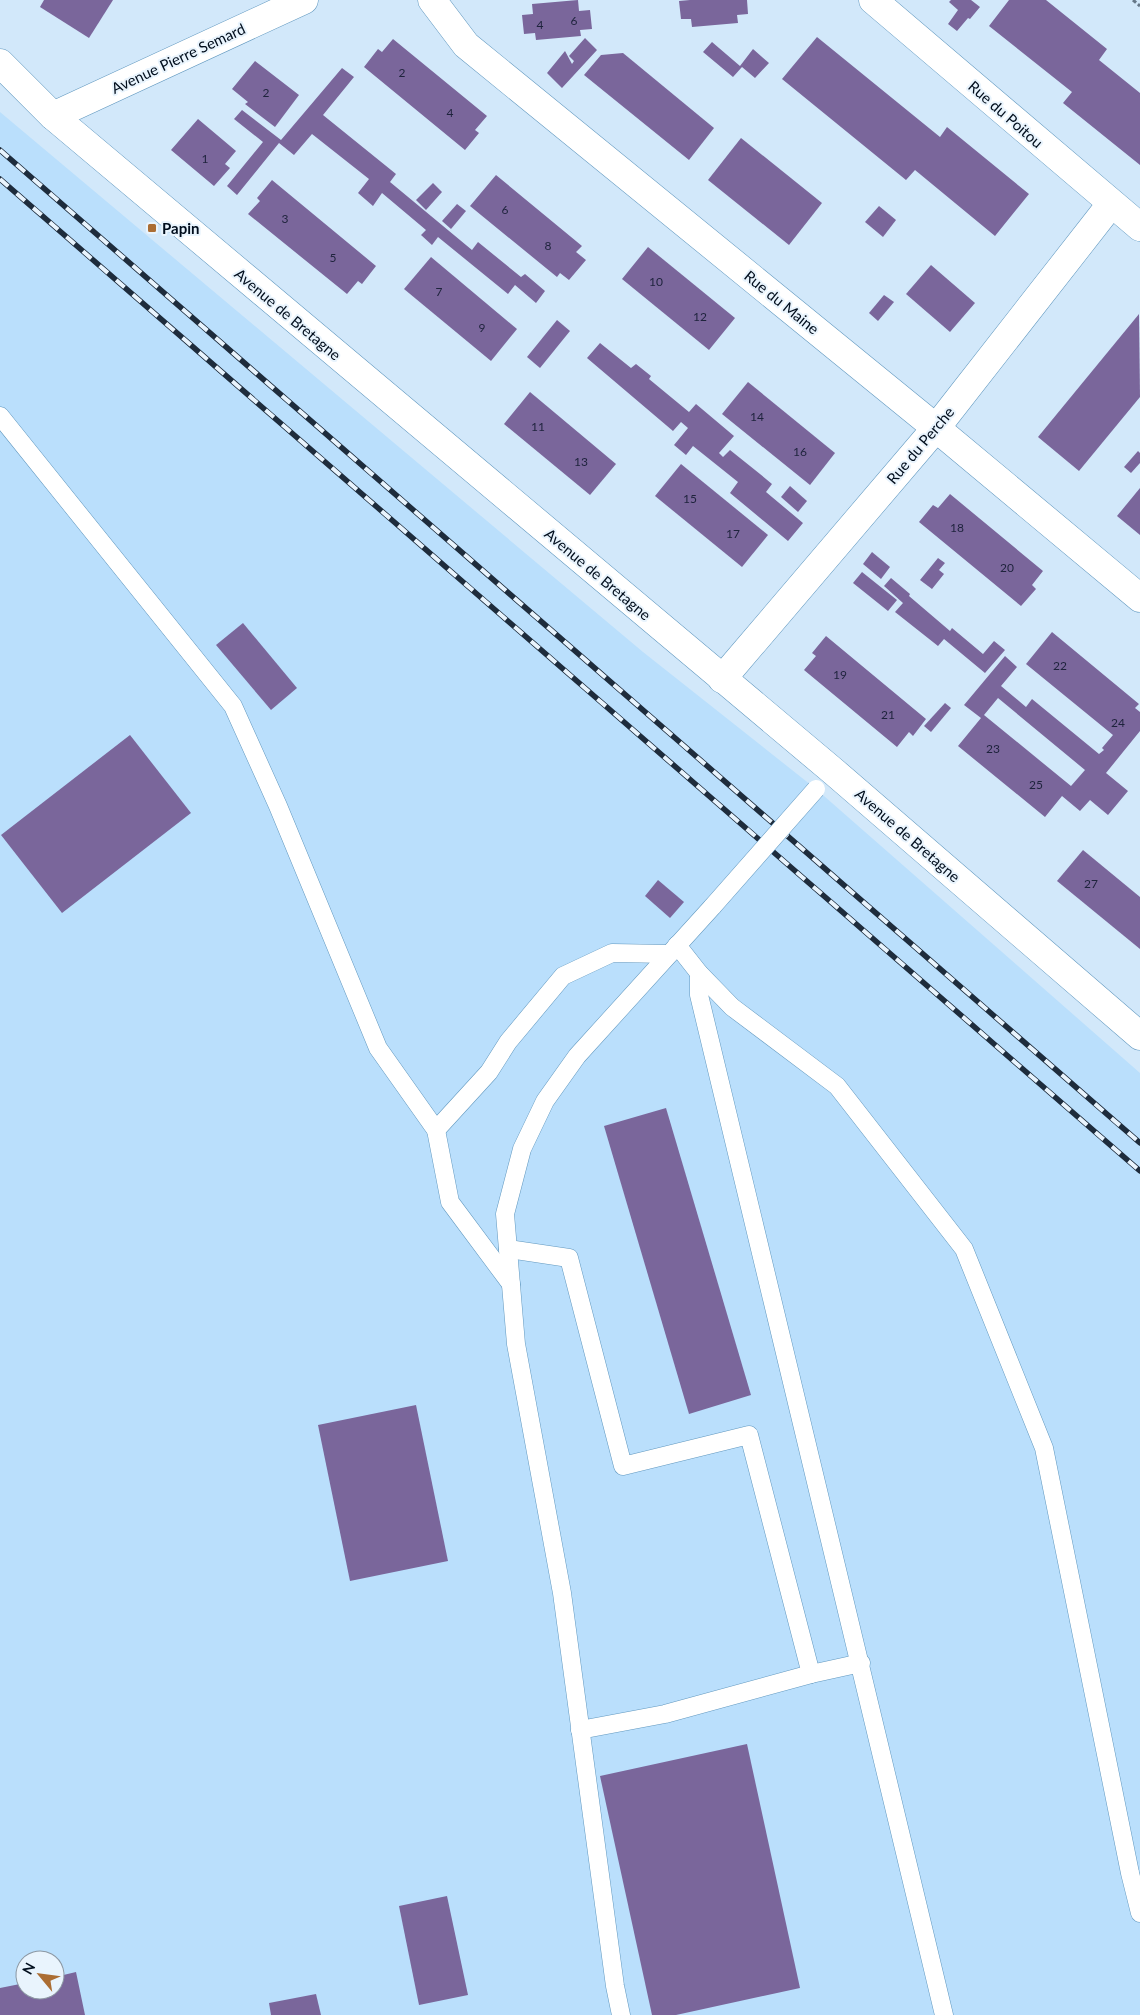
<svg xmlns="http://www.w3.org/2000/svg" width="1140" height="2015" font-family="Lato,sans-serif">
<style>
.built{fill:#badffc;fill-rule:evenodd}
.building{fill:#7a669b;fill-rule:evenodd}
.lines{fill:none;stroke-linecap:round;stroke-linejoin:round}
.lane-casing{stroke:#6198bf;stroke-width:19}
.street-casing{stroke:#6198bf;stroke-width:29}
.path{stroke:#667888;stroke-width:3;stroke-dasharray:4 2.5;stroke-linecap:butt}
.lane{stroke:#fff;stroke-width:18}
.street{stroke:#fff;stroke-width:28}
.rail-casing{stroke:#1e2c3c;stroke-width:5.5}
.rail{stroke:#e9f4fd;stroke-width:4;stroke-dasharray:11;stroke-linecap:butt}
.lane-bridge-casing{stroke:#6198bf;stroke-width:19;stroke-linecap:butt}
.lane-bridge{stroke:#fff;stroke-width:18}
.poi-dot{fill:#ab6d33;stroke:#e9f4fd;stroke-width:2}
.labels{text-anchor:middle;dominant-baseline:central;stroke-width:4;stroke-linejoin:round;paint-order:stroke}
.number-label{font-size:12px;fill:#1e233c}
.street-label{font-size:15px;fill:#000d1c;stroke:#e9f4fd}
.poi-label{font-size:15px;font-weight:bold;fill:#000d1c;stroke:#e9f4fd;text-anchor:start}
</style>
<rect width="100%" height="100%" fill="#d2e8fa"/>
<!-- built -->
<path class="built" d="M 0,112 L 643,652 L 816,789 L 1140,1073 L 1140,2015 L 0,2015 ZM 25,1960 L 55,1960 L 55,1990 L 25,1990 Z"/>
<!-- building -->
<g class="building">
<polygon points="44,0 113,0 89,38 40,7"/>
<polygon points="578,0 579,11 590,10 592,29 580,30 581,36 536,40 535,33 524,34 522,15 533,14 532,4"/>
<polygon points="690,0 747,0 748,14 737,15 738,23 692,27 691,19 681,19 679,1"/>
<polygon points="951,0 971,0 980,7 970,19 968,18 957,31 948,24 958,10 949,2"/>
<polygon points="1009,0 1046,0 1107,49 1099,60 1140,93 1140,165 1063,103 1072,92 989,26"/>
<polygon points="817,37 940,137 947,127 1029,194 995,236 915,170 906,180 782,79"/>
<polygon points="585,38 597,50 562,88 547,73 565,51 572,64 574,61 569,56"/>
<polygon points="393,39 487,116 475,130 479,133 465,150 364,67 378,49 382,52"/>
<polygon points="712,42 740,66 753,49 769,63 755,78 742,67 733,77 703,52"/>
<polygon points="623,53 714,128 689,160 584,75 601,55"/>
<polygon points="255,61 299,95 275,127 245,104 248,102 232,89"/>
<polygon points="342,68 354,77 323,115 396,174 390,182 472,250 478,242 521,277 525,274 545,291 536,303 515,285 508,294 438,237 432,245 421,235 426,230 382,193 373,206 358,193 369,179 312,134 294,155 279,143 237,195 227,186 263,142 234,119 242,110 281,140"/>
<polygon points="198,119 236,151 225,164 230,168 214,186 171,150"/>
<polygon points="741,138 822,203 789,245 708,180"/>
<polygon points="496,175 582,246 576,252 586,260 569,280 560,273 557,277 470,206"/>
<polygon points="272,180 376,266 362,284 358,281 347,294 248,214 260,201 257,198"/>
<polygon points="433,183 442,192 426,210 416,200"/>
<polygon points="457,204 466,211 451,229 442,221"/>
<polygon points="879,206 896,220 883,237 865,222"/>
<polygon points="648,247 735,318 709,350 622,279"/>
<polygon points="431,257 517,329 491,361 404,289"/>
<polygon points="931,265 975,303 950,332 906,294"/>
<polygon points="884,295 894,302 878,321 869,313"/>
<polygon points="1139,314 1140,397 1079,471 1038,437"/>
<polygon points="557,320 570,331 540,368 527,357"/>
<polygon points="600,343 631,368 636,364 651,376 649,379 689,412 696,404 734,436 719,453 723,457 730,450 760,474 772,484 766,492 803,523 788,541 730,493 738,482 693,446 686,455 674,445 688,428 681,422 673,431 587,358"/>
<polygon points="748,382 835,453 810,485 722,414"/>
<polygon points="530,392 616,464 590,495 504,424"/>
<polygon points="1138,451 1140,453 1140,463 1131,473 1124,467"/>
<polygon points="681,464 768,535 742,567 655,496"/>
<polygon points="790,486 807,501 798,512 781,497"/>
<polygon points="1140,488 1140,535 1117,516"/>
<polygon points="950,494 1043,571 1032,585 1036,589 1021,606 919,522 933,505 938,508"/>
<polygon points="872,552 890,567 881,579 863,564"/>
<polygon points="938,558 945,563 939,570 944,574 932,589 920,580"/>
<polygon points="862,572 897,600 888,611 853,583"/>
<polygon points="891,578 910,594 909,596 950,631 952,628 983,654 994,641 1005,650 985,673 944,639 938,646 895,612 903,603 884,586"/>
<polygon points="243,623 297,688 271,710 216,645"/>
<path d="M 1052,632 L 1139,704 L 1135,708 L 1140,712 L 1140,731 L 1106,773 L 1128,791 L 1108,815 L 1090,800 L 1080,811 L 1062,796 L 1045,817 L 958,746 L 981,718 L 964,705 L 1005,656 L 1017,667 L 1001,686 L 1026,707 L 1032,699 L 1099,754 L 1104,750 L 1102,748 L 1113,735 L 1026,664 ZM 998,698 L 1085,770 L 1071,786 L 984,715 Z"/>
<polygon points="826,636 926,719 913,736 909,732 897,747 804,670 816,656 812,653"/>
<polygon points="945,703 951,708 931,732 924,726"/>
<polygon points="130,735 191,813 62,913 1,835"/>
<polygon points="1083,850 1140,897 1140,949 1057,881"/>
<polygon points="658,880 684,902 670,918 645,896"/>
<polygon points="666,1108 751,1395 689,1414 604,1126"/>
<polygon points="416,1405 448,1561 350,1581 318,1425"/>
<polygon points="747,1744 800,1988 676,2015 652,2015 600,1776"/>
<polygon points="447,1896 468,1995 419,2005 399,1906"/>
<polygon points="76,1972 85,2015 0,2015 0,1988 25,1983 25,1990 55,1990 55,1977"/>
<polygon points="316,1994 321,2015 271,2015 269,2003"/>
</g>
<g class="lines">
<!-- lane casing -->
<g class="lane-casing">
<g id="lane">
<polyline points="0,416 233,706 278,806 378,1048 436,1130 450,1202 511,1284"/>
<polyline points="677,945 699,973 732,1007 837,1086 964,1249 1044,1448 1130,1873 1140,1913"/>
<polyline points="699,973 699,995 944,2015"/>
<polyline points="436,1130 489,1072 508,1042 563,976 612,953 669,954"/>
<polyline points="508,1249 569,1258 623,1466 749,1435 811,1674"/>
<polyline points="580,1730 665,1714 811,1674 861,1663"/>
<polyline points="621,2015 615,1986 562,1593 516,1344 505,1214 522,1149 545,1101 577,1056 713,906"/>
</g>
</g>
<!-- street casing -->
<g class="street-casing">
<g id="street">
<polyline points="432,0 466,45 936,428 1140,598"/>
<polyline points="873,0 1140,227"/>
<polyline points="0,63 53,116 833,771 1140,1036"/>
<polyline points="53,116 304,0"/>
<polyline points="722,679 936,428 1111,204"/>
</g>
</g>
<!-- path -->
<polyline class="path" points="1133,0 1140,6"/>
<!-- lane -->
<use href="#lane" class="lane"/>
<!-- street -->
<use href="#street" class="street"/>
<!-- rail casing -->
<g class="rail-casing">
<g id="rail">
<polyline points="0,150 1140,1143"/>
<polyline points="0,179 1140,1171"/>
</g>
</g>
<!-- rail -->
<use href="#rail" class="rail"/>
<!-- lane-bridge casing -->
<g class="lane-bridge-casing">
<polyline id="lane-bridge" points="713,906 816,789"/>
</g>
<!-- lane-bridge -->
<use href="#lane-bridge" class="lane-bridge"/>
</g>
<!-- markers -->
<rect class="poi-dot" x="147" y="223" width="10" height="10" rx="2.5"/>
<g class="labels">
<!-- number labels -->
<g class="number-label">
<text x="574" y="20">6</text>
<text x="540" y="24">4</text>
<text x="402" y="72">2</text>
<text x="266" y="92">2</text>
<text x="450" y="112">4</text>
<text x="205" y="158">1</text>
<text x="505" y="209">6</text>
<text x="285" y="218">3</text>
<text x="548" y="245">8</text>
<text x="333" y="257">5</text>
<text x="656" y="281">10</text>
<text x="439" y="291">7</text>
<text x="700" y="316">12</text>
<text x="482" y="327">9</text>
<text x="757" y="416">14</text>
<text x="538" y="426">11</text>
<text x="800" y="451">16</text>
<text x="581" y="461">13</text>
<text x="690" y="498">15</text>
<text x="957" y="527">18</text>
<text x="733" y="533">17</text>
<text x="1007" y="567">20</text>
<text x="1060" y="665">22</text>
<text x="840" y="674">19</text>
<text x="888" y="714">21</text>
<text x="1118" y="722">24</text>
<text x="993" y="748">23</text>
<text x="1036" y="784">25</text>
<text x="1091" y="883">27</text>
</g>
<!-- street labels -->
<g class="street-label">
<text transform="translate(178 58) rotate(-25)">Avenue Pierre Semard</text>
<text transform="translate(1006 114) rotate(41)">Rue du Poitou</text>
<text transform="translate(782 302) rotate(39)">Rue du Maine</text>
<text transform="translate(288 314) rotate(40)">Avenue de Bretagne</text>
<text transform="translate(920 445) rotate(-50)">Rue du Perche</text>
<text transform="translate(598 574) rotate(40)">Avenue de Bretagne</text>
<text transform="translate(908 835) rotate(41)">Avenue de Bretagne</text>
</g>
<!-- poi labels -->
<g class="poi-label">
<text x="162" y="228">Papin</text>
</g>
</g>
<!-- north arrow -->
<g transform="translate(40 1975) rotate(299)"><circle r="24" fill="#e9f4fd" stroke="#8c98a3"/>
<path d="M0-4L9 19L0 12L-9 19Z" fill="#ab6d33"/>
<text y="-8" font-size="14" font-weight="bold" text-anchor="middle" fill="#000d1c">N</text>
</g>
</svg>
